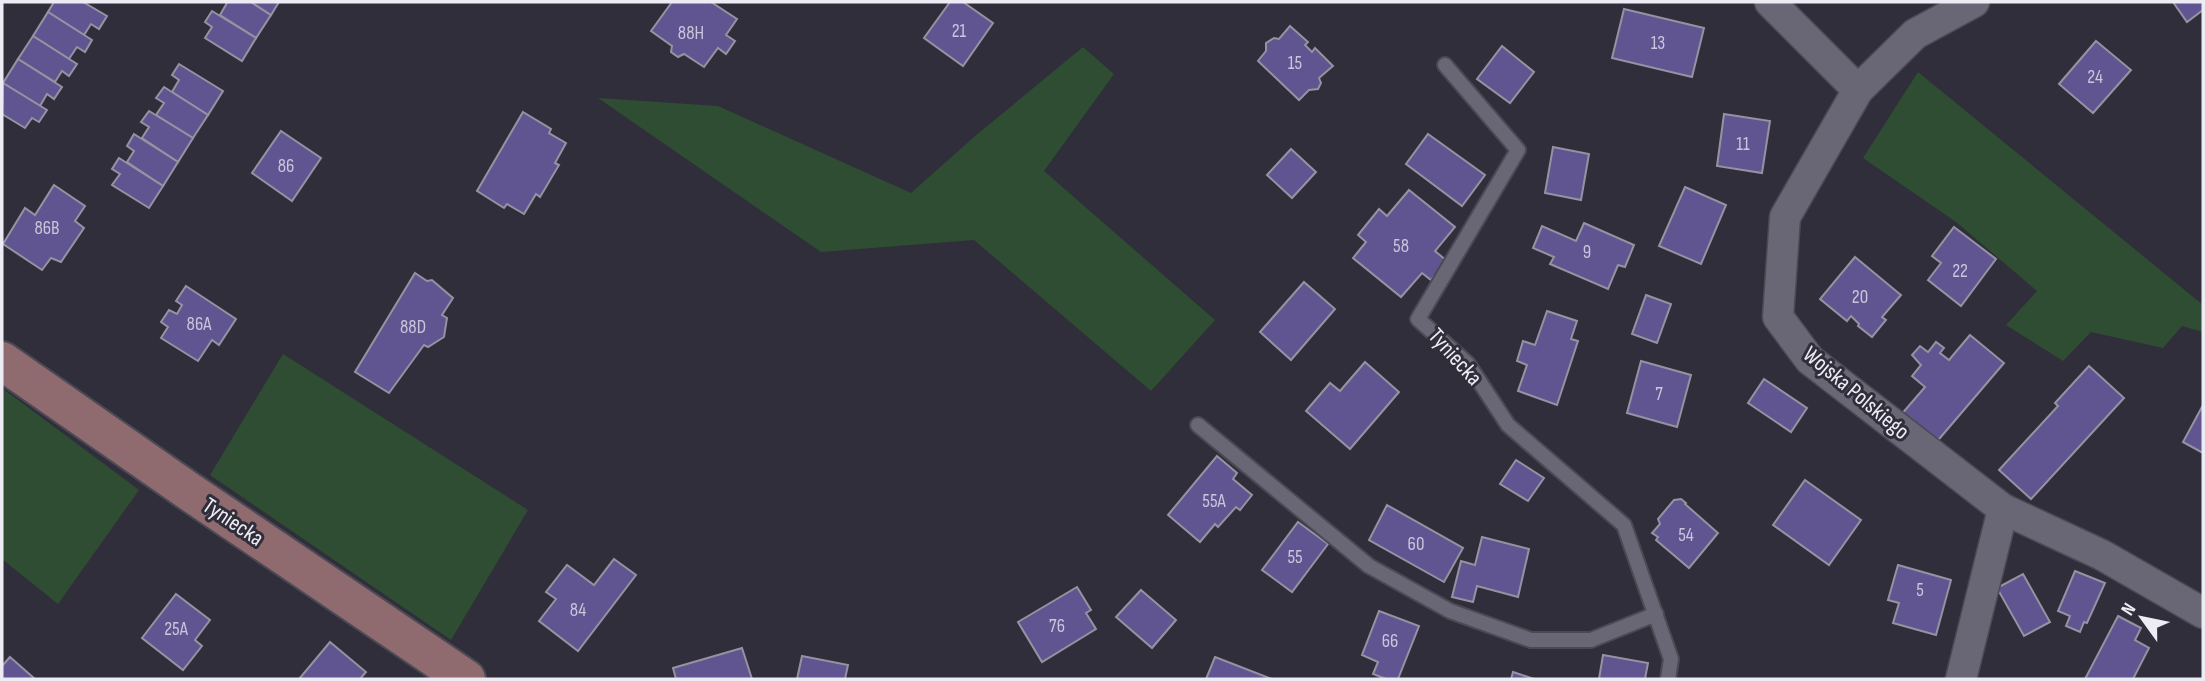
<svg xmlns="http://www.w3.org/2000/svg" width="2205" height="681" font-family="'Sofia Sans Condensed',sans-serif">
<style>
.green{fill:#2e4d32}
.building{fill:#605591;stroke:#9593a1;stroke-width:2}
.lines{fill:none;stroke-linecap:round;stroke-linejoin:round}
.lane-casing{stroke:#4b4954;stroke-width:18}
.street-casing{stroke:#4b4954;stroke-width:33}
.secondary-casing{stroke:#4b4954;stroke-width:42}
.lane{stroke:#696775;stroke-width:14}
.street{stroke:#696775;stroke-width:30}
.secondary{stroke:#8f6a6f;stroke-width:38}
.labels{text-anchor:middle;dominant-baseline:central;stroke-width:6;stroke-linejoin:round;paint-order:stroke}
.number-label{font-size:19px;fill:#cac6db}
.street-label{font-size:23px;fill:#edecf4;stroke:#302e3a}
</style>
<rect width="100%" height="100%" fill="#302e3a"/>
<!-- green -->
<g class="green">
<polygon points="1083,47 1114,74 1044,171 1215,320 1151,391 974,240 821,252 598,98 718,106 911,193 974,137"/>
<polygon points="1918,72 2203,305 2203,332 2182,326 2163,348 2091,332 2063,361 2006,325 2037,291 1956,222 1863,158"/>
<polygon points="283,354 528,510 451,640 210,475"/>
<polygon points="2,388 139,490 58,604 2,559"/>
</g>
<!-- building -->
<g class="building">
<polygon points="54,2 83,2 107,16 99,29 91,24 84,35 48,12"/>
<polygon points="225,2 251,2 271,15 256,38 220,15 227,3"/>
<polygon points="251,2 279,2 271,15"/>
<polygon points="672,2 711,2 737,19 726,35 735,41 726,54 718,48 704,67 684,54 678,57 671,52 672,46 651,31"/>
<polygon points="950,2 963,2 993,23 963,66 924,38"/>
<polygon points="2173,2 2203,2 2203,10 2187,22"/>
<polygon points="1624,9 1704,28 1692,77 1612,58"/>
<polygon points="212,11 256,38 242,61 205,38 212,27 205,22"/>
<polygon points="48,12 92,40 85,52 77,47 69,59 33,36"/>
<polygon points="1290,26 1308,42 1305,45 1312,52 1315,48 1333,66 1319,78 1321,83 1318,89 1309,90 1299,100 1258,61 1266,51 1266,43 1274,38 1279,39"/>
<polygon points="33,36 77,64 69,76 62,71 55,82 18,59"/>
<polygon points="2096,41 2131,70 2093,113 2059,84"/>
<polygon points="1502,46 1534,72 1510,103 1477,79"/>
<polygon points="18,59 62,87 54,99 47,94 40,106 3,83"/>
<polygon points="179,64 223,91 208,115 172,92 179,80 172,75"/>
<polygon points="3,83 47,110 39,122 32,118 25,128 2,114"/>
<polygon points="164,87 208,115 193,138 156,115 164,103 156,98"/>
<polygon points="149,111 193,138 178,162 142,138 149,127 141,122"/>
<polygon points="523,112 551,129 549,133 566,143 555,163 559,165 540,197 536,194 524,214 507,204 504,208 477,191"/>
<polygon points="1724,114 1770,121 1762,173 1717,166"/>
<polygon points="281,131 321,158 292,201 252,173"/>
<polygon points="134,134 178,162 163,186 127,162 134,151 127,146"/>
<polygon points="1428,134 1485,175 1462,206 1406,164"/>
<polygon points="1553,147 1589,154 1581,200 1545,193"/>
<polygon points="1291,149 1316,172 1292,198 1267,175"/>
<polygon points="119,158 163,186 149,208 112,185 120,174 112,169"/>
<polygon points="54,185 85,206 75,221 84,228 61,262 51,258 42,270 3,244 25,208 35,215"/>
<polygon points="1685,187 1726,205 1701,264 1659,246"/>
<polygon points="1409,190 1455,227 1435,251 1447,261 1431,280 1422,273 1401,297 1353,258 1366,242 1358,235 1379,209 1387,216"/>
<polygon points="1584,223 1634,245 1625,267 1618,265 1608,289 1550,264 1554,257 1533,248 1542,226 1576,241"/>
<polygon points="1954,227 1996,259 1961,306 1928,280 1941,263 1932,256"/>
<polygon points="1855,257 1901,295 1882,317 1886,320 1872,337 1858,326 1859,324 1851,316 1847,321 1820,299"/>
<polygon points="415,273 427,281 432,280 453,298 442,315 447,318 444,337 428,347 424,345 389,393 355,372"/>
<polygon points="1304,282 1335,309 1291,360 1260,332"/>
<polygon points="186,286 236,319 219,345 212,340 198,361 161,338 168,327 161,322 169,310 177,314 182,305 176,301"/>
<polygon points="1646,295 1671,304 1657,343 1632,334"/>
<polygon points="1547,311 1577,321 1571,339 1578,341 1557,405 1518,391 1527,365 1517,361 1523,341 1535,345"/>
<polygon points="1970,335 2004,363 1934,445 1900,416 1925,387 1912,376 1921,365 1912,355 1920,346 1928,352 1936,342 1944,348 1940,353 1949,360"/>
<polygon points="1641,361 1691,375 1677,427 1627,413"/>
<polygon points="1365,362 1399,392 1350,449 1306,411 1330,383 1340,391"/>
<polygon points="2089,366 2124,398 2031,499 1999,470 2058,406 2055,403"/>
<polygon points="1764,379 1807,408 1791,432 1748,403"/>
<polygon points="2203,405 2203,453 2183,442"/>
<polygon points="1217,456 1237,473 1233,479 1252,495 1240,510 1236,507 1218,527 1215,524 1200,542 1168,515"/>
<polygon points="1516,460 1544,478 1528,501 1500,484"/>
<polygon points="1805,480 1861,520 1829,565 1773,525"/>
<polygon points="1681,499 1686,503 1685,504 1718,533 1689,568 1656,540 1658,537 1652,533 1660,524 1658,519 1674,500"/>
<polygon points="1387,505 1463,548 1444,582 1369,540"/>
<polygon points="1298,522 1328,544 1292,592 1262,570"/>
<polygon points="1482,537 1529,549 1518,597 1477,586 1473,602 1452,597 1461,561 1475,565"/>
<polygon points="614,559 636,575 578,651 539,621 556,599 546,592 567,565 594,585"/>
<polygon points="1898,565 1951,580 1936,635 1893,623 1899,603 1888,600"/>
<polygon points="2075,571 2105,583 2087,623 2084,622 2080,632 2066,626 2070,616 2058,611"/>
<polygon points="2023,574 2050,622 2024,636 1997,588"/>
<polygon points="1077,587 1091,610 1086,613 1096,629 1042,662 1018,622"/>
<polygon points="1141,590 1176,620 1152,648 1116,617"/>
<polygon points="176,594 210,620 195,640 202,646 183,670 142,638"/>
<polygon points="1379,611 1419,626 1398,679 1386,679 1373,674 1378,662 1362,655"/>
<polygon points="2118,616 2141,628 2135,640 2149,648 2133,679 2085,679"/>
<polygon points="330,642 366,672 360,679 299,679"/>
<polygon points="742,648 752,679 676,679 673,668"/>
<polygon points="1603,655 1648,663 1645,679 1599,679"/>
<polygon points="802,656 848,665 845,679 797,679"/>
<polygon points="10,657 35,679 2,679 2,666"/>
<polygon points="1215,657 1272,679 1206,679"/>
<polygon points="1513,672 1534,679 1511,679"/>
</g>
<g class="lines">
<!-- lane casing -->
<g class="lane-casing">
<g id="lane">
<polyline points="1445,65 1518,150 1418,319 1468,364 1508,425 1624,525 1671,659 1668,679"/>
<polyline points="1198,425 1369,566 1450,611 1531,640 1591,640 1656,614"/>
</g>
</g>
<!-- street casing -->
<g class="street-casing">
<g id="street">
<polyline points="1770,2 1858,90"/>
<polyline points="1974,2 1915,34 1858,90 1785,217 1778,317 1810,360 2003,509 2102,555 2203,613"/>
<polyline points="1961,679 2003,509"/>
</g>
</g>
<!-- secondary casing -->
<g class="secondary-casing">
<polyline id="secondary" points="2,361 187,490 466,679"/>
</g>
<!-- lane -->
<use href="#lane" class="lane"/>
<!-- street -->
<use href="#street" class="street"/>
<!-- secondary -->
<use href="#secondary" class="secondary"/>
</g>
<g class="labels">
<!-- number labels -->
<g class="number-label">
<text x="959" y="31">21</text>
<text x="691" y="33">88H</text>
<text x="1658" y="43">13</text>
<text x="1295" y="63">15</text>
<text x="2095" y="77">24</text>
<text x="1743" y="144">11</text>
<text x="286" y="166">86</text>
<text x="47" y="228">86B</text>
<text x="1401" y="246">58</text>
<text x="1587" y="252">9</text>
<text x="1960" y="271">22</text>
<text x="1860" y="297">20</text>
<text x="199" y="324">86A</text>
<text x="413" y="327">88D</text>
<text x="1659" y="394">7</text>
<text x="1214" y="501">55A</text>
<text x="1686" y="535">54</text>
<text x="1416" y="544">60</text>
<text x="1295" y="557">55</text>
<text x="1920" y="590">5</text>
<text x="578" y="610">84</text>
<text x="1057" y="626">76</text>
<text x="176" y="629">25A</text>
<text x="1390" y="641">66</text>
</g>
<!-- street labels -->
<g class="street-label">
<text transform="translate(1455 357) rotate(48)">Tyniecka</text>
<text transform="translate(1856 393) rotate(40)">Wojska Polskiego</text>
<text transform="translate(233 522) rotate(34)">Tyniecka</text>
</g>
</g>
<!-- border -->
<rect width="2205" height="681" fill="none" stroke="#edecf4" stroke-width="7"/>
<!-- north arrow -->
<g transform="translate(2142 618) rotate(303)" stroke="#302e3a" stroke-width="5" paint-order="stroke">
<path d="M0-5L12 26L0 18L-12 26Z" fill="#edecf4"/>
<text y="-10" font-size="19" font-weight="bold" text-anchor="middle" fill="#edecf4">N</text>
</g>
</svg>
